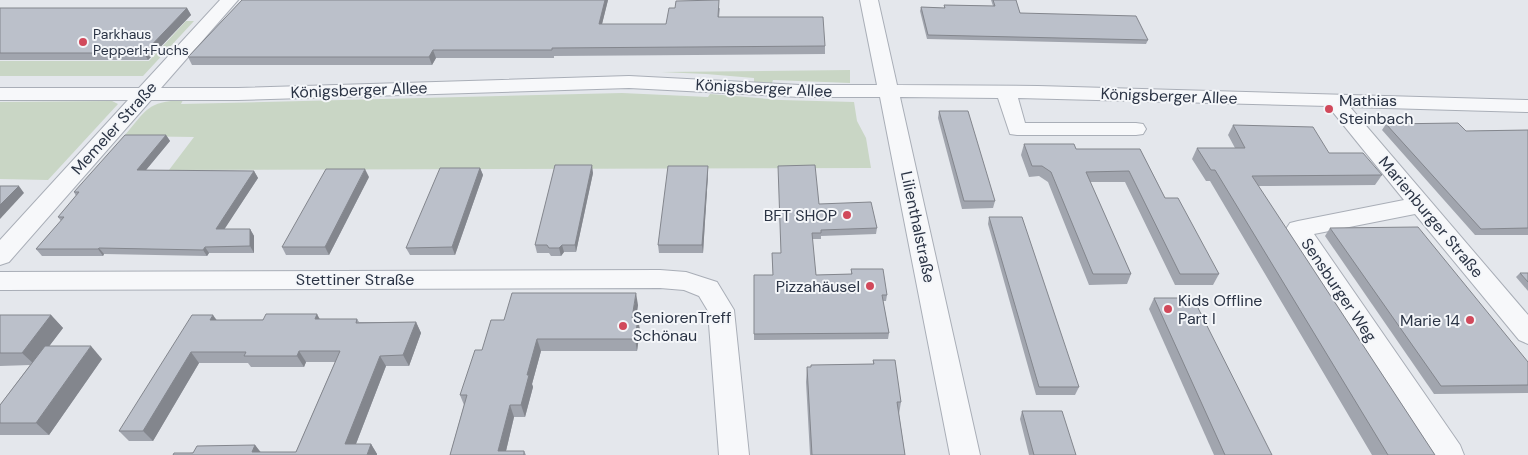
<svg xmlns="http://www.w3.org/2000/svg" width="1528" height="455" font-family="'DM Sans',sans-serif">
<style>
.green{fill:#c9d6c5}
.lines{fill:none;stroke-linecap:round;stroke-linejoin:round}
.minor-casing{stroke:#a9aeb7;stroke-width:2}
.minor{fill:#f7f8fa;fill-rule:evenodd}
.wall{fill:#a1a5ae}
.shaded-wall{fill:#83868d}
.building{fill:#bbc0ca;stroke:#83868d}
.poi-dot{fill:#d1495b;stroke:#f4f6f9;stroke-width:2}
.labels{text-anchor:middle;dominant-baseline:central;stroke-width:4;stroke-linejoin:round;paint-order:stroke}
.far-poi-label{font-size:14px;fill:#2b3445;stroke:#f4f6f9;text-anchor:start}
.street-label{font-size:16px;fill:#2b3445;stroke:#f4f6f9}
.poi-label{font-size:16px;fill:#2b3445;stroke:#f4f6f9;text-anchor:start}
</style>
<rect width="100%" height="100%" fill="#e4e7ec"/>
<!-- green -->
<g class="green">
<polygon points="186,21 194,21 143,76 0,76 0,61 149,61"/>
<polygon points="850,70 850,83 773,80 772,83 754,82 754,78 706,74 661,72"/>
<path d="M 622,93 L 708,97 L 710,94 L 781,100 L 854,102 L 857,121 L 866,138 L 871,168 L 169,170 L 194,137 L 124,136 C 148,109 146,102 183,100 L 181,104 Z"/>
<polygon points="112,101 118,104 48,180 0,179 0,102"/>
</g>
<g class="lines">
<!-- minor casing -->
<g class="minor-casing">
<g id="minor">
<polygon points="220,0 238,0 161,88 238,88 629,76 800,85 877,85 860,0 878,0 897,85 1038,86 1528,100 1528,112 1350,107 1528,315 1528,344 1519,340 1415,214 1314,234 1460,445 1464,455 1432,455 1286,229 1290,223 1298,221 1404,200 1328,106 1018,98 1025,123 1136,123 1143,124 1146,129 1143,134 1136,135 1017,135 1010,134 998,98 900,97 980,455 950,455 880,97 800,97 629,88 238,100 151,100 9,262 0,265 0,240 128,100 0,100 0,88 139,88"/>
<polygon points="660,270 686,272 717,282 734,310 749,455 719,455 708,311 699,296 684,290 660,288 0,290 0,272"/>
</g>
</g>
<!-- minor -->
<use href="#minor" class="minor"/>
</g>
<!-- wall -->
<g class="wall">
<polygon points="242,0 608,0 602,24 666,24 720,8 719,17 825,46 825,54 554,56 554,58 436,58 432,65 192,65 188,57"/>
<polygon points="991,0 1016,0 1020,13 1148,40 1146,44 927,39 920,11 921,7 944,8 944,5 993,6"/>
<polygon points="0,8 187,8 191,15 148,60 0,60"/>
<polygon points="939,111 995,201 993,208 962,209 938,118"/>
<polygon points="1386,124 1466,131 1528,130 1528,235 1475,235 1382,130"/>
<polygon points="1233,125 1329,153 1382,175 1375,185 1258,186 1435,455 1372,455 1210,181 1206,181 1192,159 1197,148 1235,148 1228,135"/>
<polygon points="166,135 170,141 146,170 254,171 258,178 224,229 250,229 254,236 254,253 209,253 207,256 104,254 103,256 42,256 36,249 61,221 58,217 76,196 74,192"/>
<polygon points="1024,144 1076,149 1140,149 1165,198 1219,274 1213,285 1175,285 1125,182 1090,182 1131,274 1127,284 1089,285 1048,182 1039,176 1029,177 1021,155"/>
<polygon points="480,168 483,175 455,255 410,255 406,248"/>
<polygon points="593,173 576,252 564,252 561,256 551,256 549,253 537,253 535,245"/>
<polygon points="708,174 703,253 659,253 658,245"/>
<polygon points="369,177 329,255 286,255 282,247"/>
<polygon points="819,204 877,228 876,234 821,236 821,239 812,239 816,275 851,274 851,269 887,295 886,301 883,301 889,333 888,339 754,340 754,275 773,275 772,253 781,253"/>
<polygon points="989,217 1079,387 1075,395 1036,395 988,224"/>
<polygon points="1330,228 1528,362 1528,393 1434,394 1325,236"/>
<polygon points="1520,273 1528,273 1528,291 1516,277"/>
<polygon points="1154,298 1272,455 1214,455 1149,309"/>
<polygon points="638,305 636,318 640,330 637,351 541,351 532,384 533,387 525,417 514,417 506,451 524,451 526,455 450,455 464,405 460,395 482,350 504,320"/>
<polygon points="0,315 51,315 63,328 49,346 102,359 49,435 0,435 0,405 30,365 0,366"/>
<polygon points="357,319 359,322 416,322 421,333 409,366 386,366 356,444 371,444 377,454 377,455 173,455 255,445 260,452 296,452 335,362 306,362 304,367 251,367 248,363 199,363 153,441 129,441 119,431 217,320"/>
<polygon points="873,360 901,402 899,414 905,455 810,455 806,382 807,367 873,364"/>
<polygon points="1022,411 1076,455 1029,455 1020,419"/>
</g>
<!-- shaded-wall -->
<g class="shaded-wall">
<polygon points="605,0 608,0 600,32 599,24"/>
<polygon points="187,8 191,15 148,60 144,53"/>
<polygon points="433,50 436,58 432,65 429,57"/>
<polygon points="166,135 170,141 141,176 137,170"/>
<polygon points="592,165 593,173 576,252 575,245"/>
<polygon points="708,166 708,174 703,253 702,245"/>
<polygon points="480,168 483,175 455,255 452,247"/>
<polygon points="365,169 369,177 329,255 325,247"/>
<polygon points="254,171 258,178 220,236 216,229"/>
<polygon points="19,186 24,193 0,219 0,205"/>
<polygon points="250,229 254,236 254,253 250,246"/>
<polygon points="562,245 564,252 561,256 559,248"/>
<polygon points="205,247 209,253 207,256 203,250"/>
<polygon points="99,248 104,254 103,256 98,249"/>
<polygon points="636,293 638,305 634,330 632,318"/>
<polygon points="317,314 323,325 315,319"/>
<polygon points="51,315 63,328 35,365 22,353"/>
<polygon points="213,315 221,326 210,320"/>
<polygon points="638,318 640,330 637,351 635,339"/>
<polygon points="416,322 421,333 409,366 403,355"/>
<polygon points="537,339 541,351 532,384 533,387 525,417 521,405 527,375"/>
<polygon points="91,346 102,359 49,435 36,423"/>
<polygon points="299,351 306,362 304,367 297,356"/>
<polygon points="191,352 199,363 153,441 143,431"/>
<polygon points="380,356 386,366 352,454 345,444"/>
<polygon points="510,405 514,417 505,455 498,451"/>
<polygon points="371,444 377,454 377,455 367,455"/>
<polygon points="255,445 263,455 252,452"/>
</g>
<!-- building -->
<g class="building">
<polygon points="242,0 605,0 599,24 666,24 669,8 675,8 676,1 719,0 718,17 823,17 825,46 552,48 552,50 433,50 429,57 188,57"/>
<polygon points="993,0 1016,0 1020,13 1136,16 1148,40 928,35 921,7 945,8 944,5 995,6"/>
<polygon points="0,8 187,8 144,53 0,53"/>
<polygon points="939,111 968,111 995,201 964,201"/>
<polygon points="1458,123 1466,131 1528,130 1528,228 1481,229 1386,124"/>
<polygon points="1233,125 1313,127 1329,153 1363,153 1382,175 1252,176 1435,455 1388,455 1215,170 1211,170 1197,148 1245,148"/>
<polygon points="125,135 166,135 137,170 254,171 216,229 250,229 250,246 205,247 203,250 99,248 98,249 36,249 64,217 58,217 79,192 74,192"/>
<polygon points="1024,144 1074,144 1076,149 1140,149 1165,198 1178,198 1219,274 1180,274 1129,171 1086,172 1131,274 1093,274 1051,172 1042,166 1032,166"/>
<polygon points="555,165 592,165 575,245 562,245 559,248 549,248 547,245 535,245"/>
<polygon points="815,165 819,204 871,202 877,228 821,230 821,233 812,233 816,275 852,274 851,269 883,269 887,295 882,295 889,333 754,334 754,275 773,275 772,253 781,253 778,166"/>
<polygon points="668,166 708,166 702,245 658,245"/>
<polygon points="440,168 480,168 452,247 406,248"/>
<polygon points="326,169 365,169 325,247 282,247"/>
<polygon points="0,186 19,186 0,205"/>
<polygon points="989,217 1022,217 1079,387 1039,387"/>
<polygon points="1418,227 1528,362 1528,385 1441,386 1330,228"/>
<polygon points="1520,273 1528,273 1528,282"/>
<polygon points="512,293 636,293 632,318 638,318 635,339 537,339 527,375 529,375 521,405 510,405 498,451 524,451 524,455 450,455 467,395 460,395 475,350 482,350 491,320 504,320"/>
<polygon points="1154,298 1193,298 1272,455 1225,455"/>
<polygon points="266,314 317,314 315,319 357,319 356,323 416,322 403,355 380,356 345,444 371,444 367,455 173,455 174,453 193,453 197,446 255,445 252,452 296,452 340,351 299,351 297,356 244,356 246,352 191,352 143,431 119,431 192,315 213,315 210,320 263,320"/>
<polygon points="0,315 51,315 22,353 0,353"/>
<polygon points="45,346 91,346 36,423 0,423 0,405"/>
<polygon points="873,360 895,360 901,402 897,402 905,455 812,455 807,367 811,367 811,365 874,364"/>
<polygon points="1022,411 1062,411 1076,455 1034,455"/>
</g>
<!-- markers -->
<g class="poi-dot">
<circle cx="83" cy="42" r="5"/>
<circle cx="1329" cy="109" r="5"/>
<circle cx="847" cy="215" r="5"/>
<circle cx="870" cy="286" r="5"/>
<circle cx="1168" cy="309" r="5"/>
<circle cx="1470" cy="320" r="5"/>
<circle cx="623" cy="326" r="5"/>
</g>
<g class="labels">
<!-- far-poi labels -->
<g class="far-poi-label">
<text x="93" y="34">Parkhaus<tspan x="93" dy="16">Pepperl+Fuchs</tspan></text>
</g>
<!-- street labels -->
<g class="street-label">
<text transform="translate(764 88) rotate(3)">Königsberger Allee</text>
<text transform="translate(359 90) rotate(-2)">Königsberger Allee</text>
<text transform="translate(1169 96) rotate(2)">Königsberger Allee</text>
<text transform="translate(114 128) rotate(-48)">Memeler Straße</text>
<text transform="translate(1431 217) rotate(50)">Marienburger Straße</text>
<text transform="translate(918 227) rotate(78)">Lilienthalstraße</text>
<text x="355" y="279">Stettiner Straße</text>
<text transform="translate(1339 290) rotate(56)">Sensburger Weg</text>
</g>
<!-- poi labels -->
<g class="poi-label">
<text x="1339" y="100">Mathias<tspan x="1339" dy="18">Steinbach</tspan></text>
<text x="837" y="215" text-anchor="end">BFT SHOP</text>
<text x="860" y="286" text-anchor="end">Pizzahäusel</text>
<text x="1178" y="300">Kids Offline<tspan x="1178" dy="18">Part I</tspan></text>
<text x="633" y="317">SeniorenTreff<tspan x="633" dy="18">Schönau</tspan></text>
<text x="1460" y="320" text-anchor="end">Marie 14</text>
</g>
</g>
</svg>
